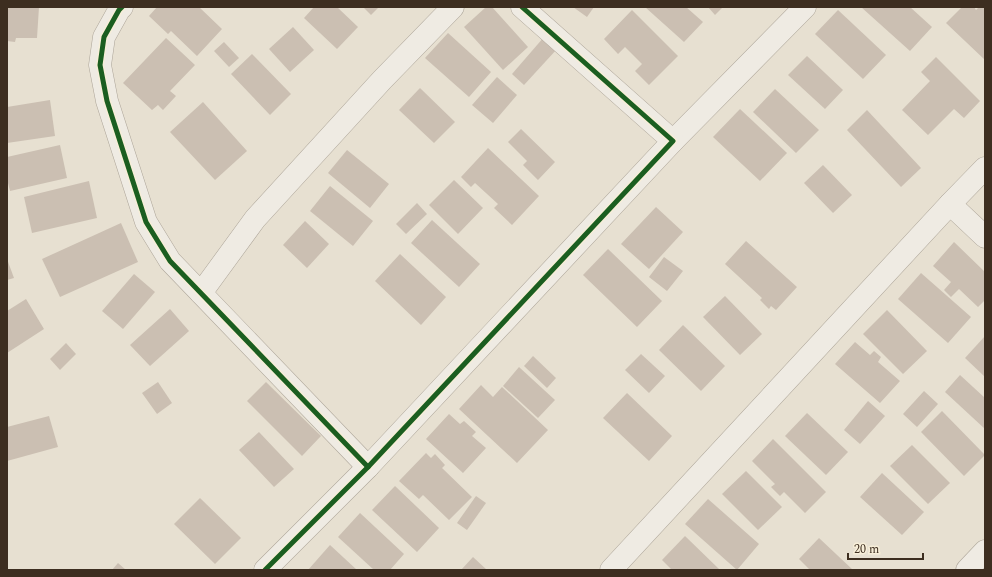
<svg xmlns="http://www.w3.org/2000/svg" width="992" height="577" font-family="Spectral,serif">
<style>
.building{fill:#cbbfb2}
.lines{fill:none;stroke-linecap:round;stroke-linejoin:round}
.minor-casing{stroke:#ada599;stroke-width:23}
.minor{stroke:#efebe3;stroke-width:22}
.cycleway-casing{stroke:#f7eed8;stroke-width:8}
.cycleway{stroke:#1b5e20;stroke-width:5}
</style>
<rect width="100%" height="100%" fill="#e7e0d1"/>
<!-- building -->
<g class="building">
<polygon points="7,7 39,7 37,38 16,38 15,42 7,41"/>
<polygon points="157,7 199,7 222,29 197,56 171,31 168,34 149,16"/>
<polygon points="314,7 337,7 358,27 337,49 304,18"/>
<polygon points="363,7 379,7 371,15"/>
<polygon points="486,7 492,7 528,47 503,70 464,27"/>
<polygon points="573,7 594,7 587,17"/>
<polygon points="645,7 686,7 703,22 684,42"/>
<polygon points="708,7 723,7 715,15"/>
<polygon points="861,7 910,7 932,27 910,51"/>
<polygon points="962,7 974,7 976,10 979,7 985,7 985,60 946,23"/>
<polygon points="632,10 678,56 649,85 635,71 642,64 625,47 618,54 604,39"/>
<polygon points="838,10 886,55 863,79 815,34"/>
<polygon points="293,27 314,50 290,72 269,49"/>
<polygon points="448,33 491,72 469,97 425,58"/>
<polygon points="544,37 557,49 524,85 512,74"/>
<polygon points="166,38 195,65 170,91 176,96 163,110 158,105 152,110 123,83"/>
<polygon points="224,42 239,58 229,67 214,51"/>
<polygon points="252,54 291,94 270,115 231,74"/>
<polygon points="807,56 843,90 825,109 788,75"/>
<polygon points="936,57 980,101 964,118 954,109 928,135 902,110 930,81 921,72"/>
<polygon points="497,77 517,95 493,123 472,105"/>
<polygon points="420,88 455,122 434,143 399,110"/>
<polygon points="775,89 819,130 796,153 753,112"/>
<polygon points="50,100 55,136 7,143 7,107"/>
<polygon points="203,102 247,151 215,180 170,132"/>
<polygon points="740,109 787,153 760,181 713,137"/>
<polygon points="867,110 921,168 901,187 847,130"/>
<polygon points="521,129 555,162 538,180 523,165 527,161 508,142"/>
<polygon points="60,145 67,178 10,191 7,179 7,157"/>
<polygon points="488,148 539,196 512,225 494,208 498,204 475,183 471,187 461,177"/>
<polygon points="347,150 389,184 370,208 328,173"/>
<polygon points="823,165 852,195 833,213 804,183"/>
<polygon points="454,180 483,208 458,234 429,205"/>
<polygon points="89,181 97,218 32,233 24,197"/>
<polygon points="330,186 373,221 353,246 310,211"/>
<polygon points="417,203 427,214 406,234 396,224"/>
<polygon points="656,207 683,232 649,269 621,244"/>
<polygon points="432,220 480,264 459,287 411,243"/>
<polygon points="305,221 329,244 307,268 283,245"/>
<polygon points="121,223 138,262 60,297 42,259"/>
<polygon points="746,241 797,287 776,310 771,306 769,309 760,300 762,298 725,264"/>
<polygon points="954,242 985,272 985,300 978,307 959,289 951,297 944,290 951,282 933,266"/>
<polygon points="608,249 662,301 637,327 583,275"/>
<polygon points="400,254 446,297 421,325 375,281"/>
<polygon points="664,257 683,271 667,291 649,277"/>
<polygon points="7,259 14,278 7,280"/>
<polygon points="921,273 971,317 948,343 898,299"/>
<polygon points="134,274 155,292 123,329 102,311"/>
<polygon points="725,296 762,334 740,355 703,317"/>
<polygon points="26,299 44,329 7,353 7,311"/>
<polygon points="170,309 189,331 150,366 130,345"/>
<polygon points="887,310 927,351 903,374 863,334"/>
<polygon points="683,325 725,366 701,391 659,350"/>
<polygon points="985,336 985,377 965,358"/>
<polygon points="855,342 870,355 874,351 881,357 878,362 900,381 880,403 835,364"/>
<polygon points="66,343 76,354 60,370 50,359"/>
<polygon points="641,354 665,376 649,393 625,370"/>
<polygon points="533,356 556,378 547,388 524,366"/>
<polygon points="519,367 555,400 538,418 503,386"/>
<polygon points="960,375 985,398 985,429 945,392"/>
<polygon points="158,382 172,403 157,414 142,393"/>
<polygon points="266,382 321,436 302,456 247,401"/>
<polygon points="481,385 493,397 502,387 548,430 517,463 459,409"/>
<polygon points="924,391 938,404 917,427 903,414"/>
<polygon points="627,393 672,436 649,461 603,418"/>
<polygon points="868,401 885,416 860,444 844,430"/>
<polygon points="942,411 985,455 964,476 921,432"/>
<polygon points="807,413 848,452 826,475 785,436"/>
<polygon points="449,414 460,424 464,421 476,432 472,436 486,448 463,473 426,439"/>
<polygon points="49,416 58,447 7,461 7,427"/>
<polygon points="259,432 294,469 274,487 239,450"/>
<polygon points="773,439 826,492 805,513 784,492 780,496 771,487 775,484 752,461"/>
<polygon points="912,445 950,483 928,504 890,466"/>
<polygon points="426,453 431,458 435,454 445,465 442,468 472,497 449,520 423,495 419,499 399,481"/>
<polygon points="746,471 782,507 758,530 722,494"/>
<polygon points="882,473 924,512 902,535 860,497"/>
<polygon points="395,486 439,528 417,552 372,510"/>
<polygon points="476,496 486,503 467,530 457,523"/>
<polygon points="200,498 241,538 215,564 174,524"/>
<polygon points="708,499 759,544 737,570 685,524"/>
<polygon points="360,513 404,554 390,570 374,570 338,537"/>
<polygon points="685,536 720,570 672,570 662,560"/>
<polygon points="819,538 853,570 810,570 799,559"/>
<polygon points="330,545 357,570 308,570"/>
<polygon points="473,557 487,570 461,570"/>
<polygon points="118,563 126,570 112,570"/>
</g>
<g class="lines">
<!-- minor casing -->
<g class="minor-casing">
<g id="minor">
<polyline points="122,7 119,10 104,37 100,65 107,101 146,222 170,261 368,467"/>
<polyline points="673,141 805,7"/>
<polyline points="950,204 985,237"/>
<polyline points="201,293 255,219 382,80 453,7"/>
<polyline points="265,570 368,467 673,141 522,7"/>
<polyline points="611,570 950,204 985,168"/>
<polyline points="967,570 985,551"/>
</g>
</g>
<!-- minor -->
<use href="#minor" class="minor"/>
<!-- cycleway casing -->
<g class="cycleway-casing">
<g id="cycleway">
<polyline points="122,7 119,10 104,37 100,65 107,101 146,222 170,261 368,467"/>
<polyline points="265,570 368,467 673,141 522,7"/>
</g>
</g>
<!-- cycleway -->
<use href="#cycleway" class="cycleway"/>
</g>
<!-- border -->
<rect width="992" height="577" fill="none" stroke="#3d2e20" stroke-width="16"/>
<!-- scale -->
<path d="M848 553v6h75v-6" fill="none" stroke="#3d2e20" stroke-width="2"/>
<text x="854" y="553" font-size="12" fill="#3d2e20" stroke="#f7eed8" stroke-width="3" paint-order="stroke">20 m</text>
</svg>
